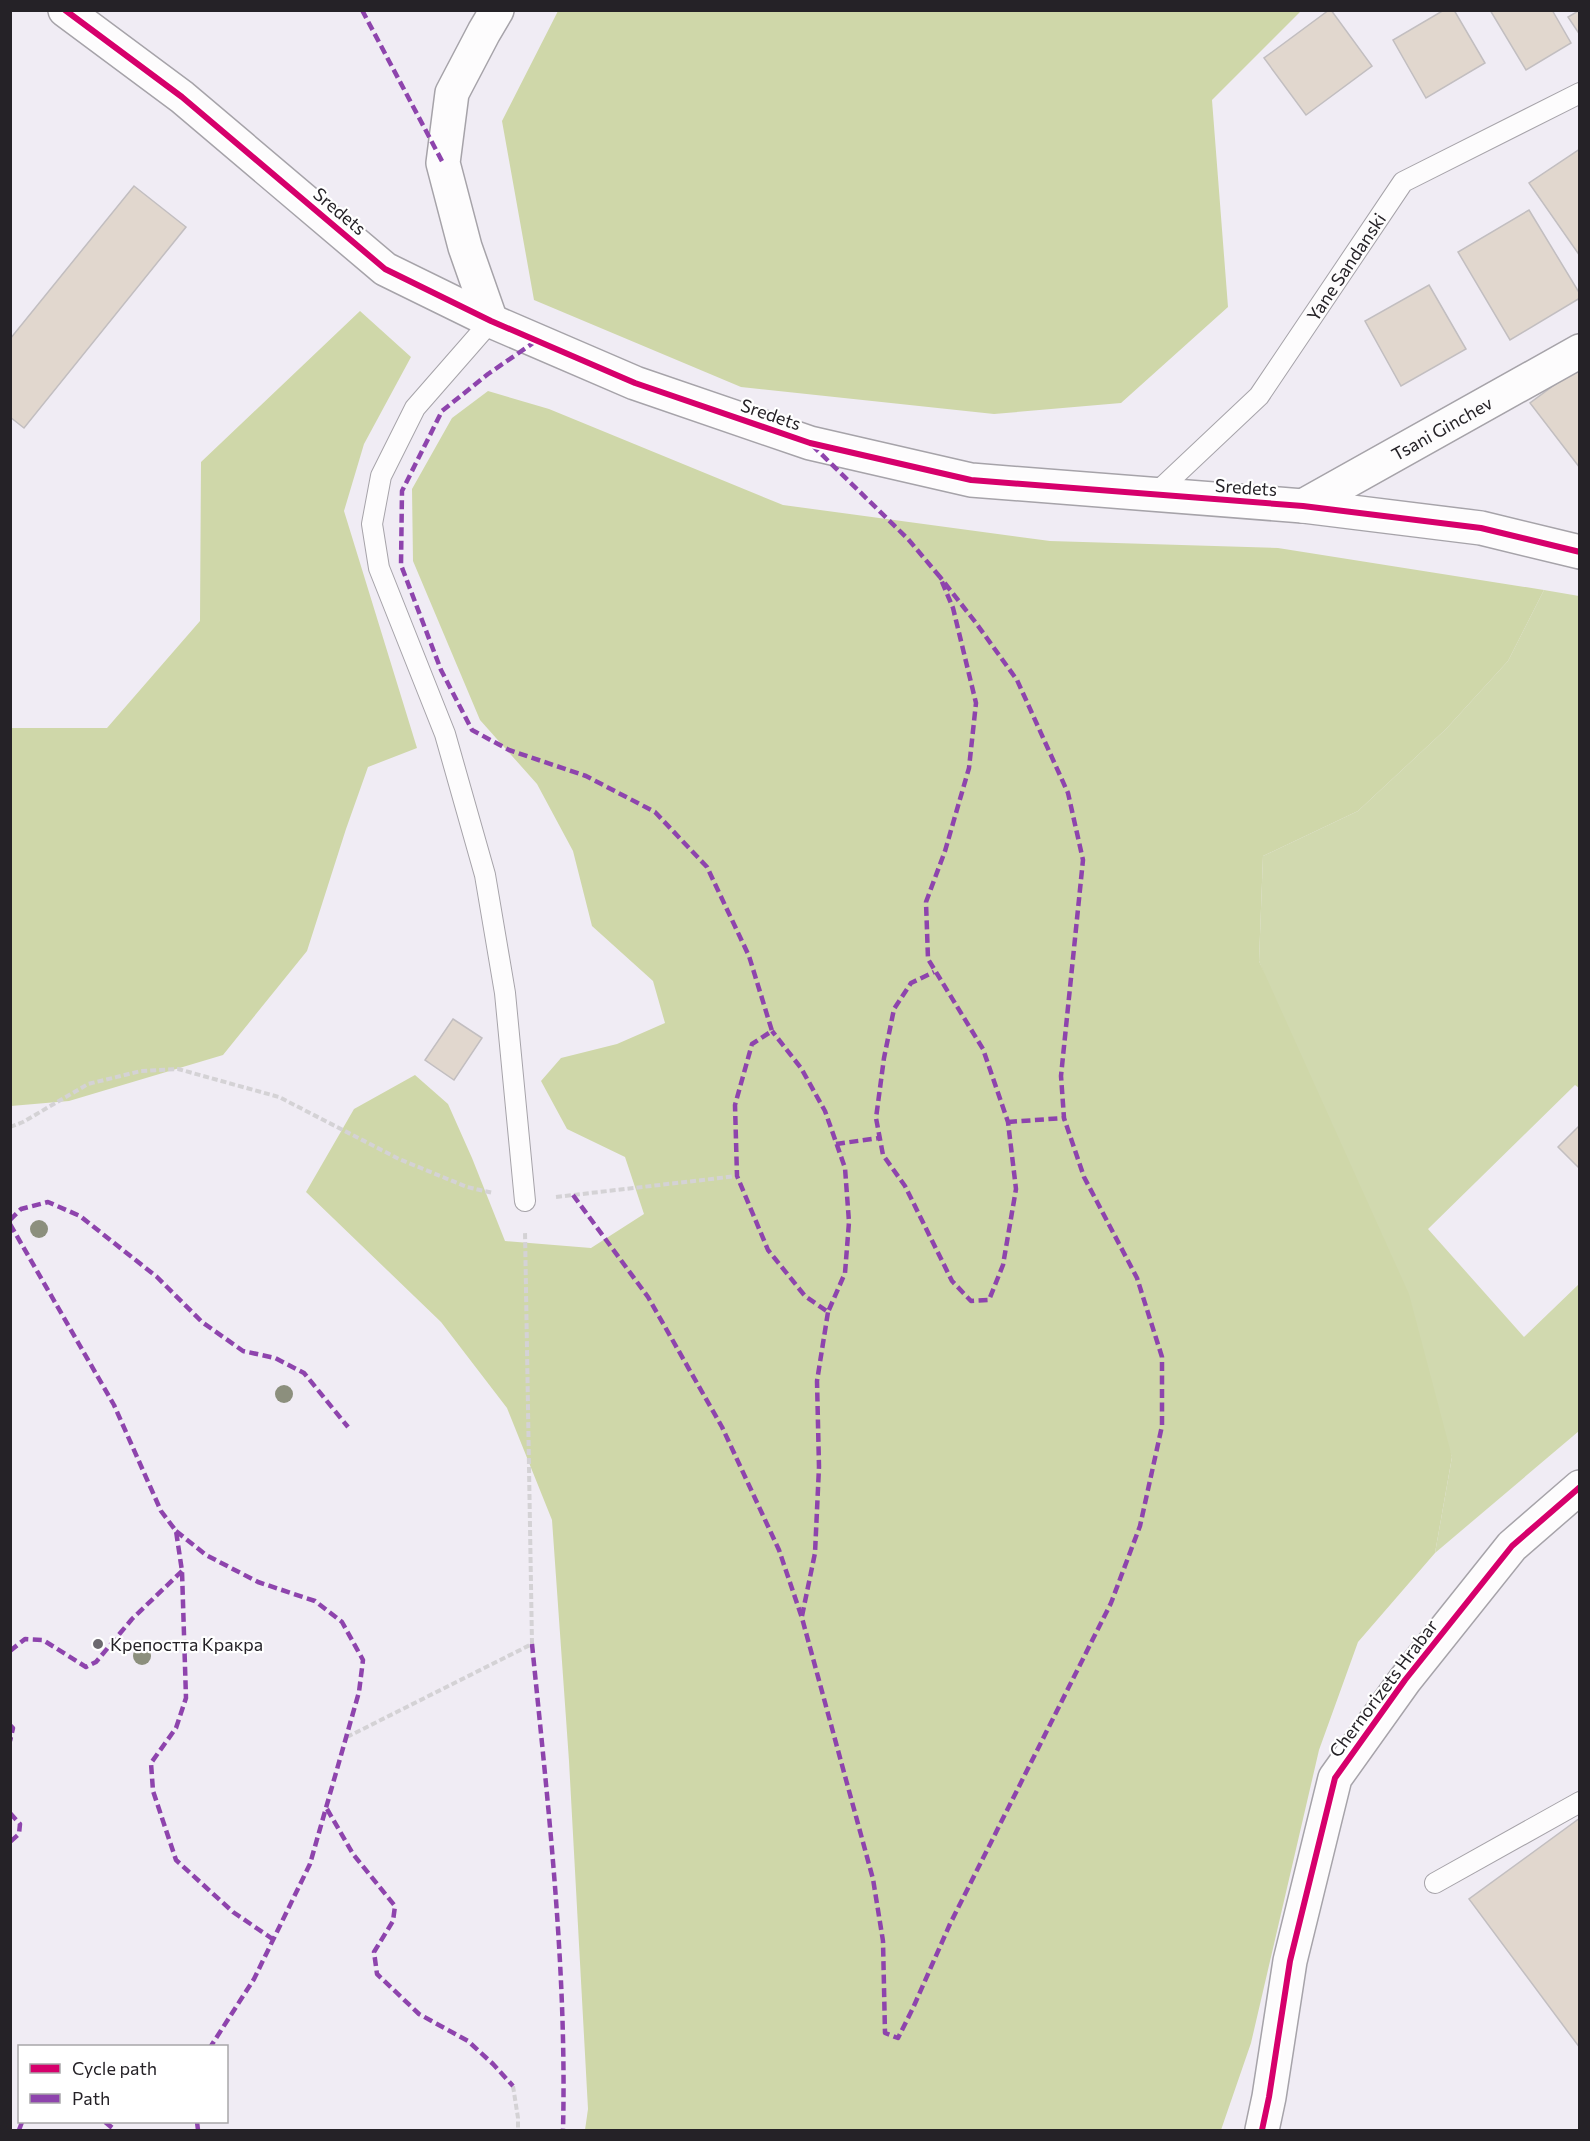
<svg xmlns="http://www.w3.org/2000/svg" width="1590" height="2141" font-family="Commissioner,sans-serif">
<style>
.green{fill:#d1d9af}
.forest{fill:#cfd7a9}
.building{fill:#e1d7ce;stroke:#c2bec0;stroke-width:1.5}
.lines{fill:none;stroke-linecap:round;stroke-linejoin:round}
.lane-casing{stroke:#a6a3a9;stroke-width:22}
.street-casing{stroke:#a6a3a9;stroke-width:36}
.path{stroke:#d4d2d5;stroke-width:4;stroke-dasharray:6 3;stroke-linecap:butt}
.lane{stroke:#fdfcfd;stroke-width:20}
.street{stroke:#fdfcfd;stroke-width:33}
.quiet{stroke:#8e44ad;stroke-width:4.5;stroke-dasharray:9 4.5;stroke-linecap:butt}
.cycleway-casing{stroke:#fff;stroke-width:10}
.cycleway{stroke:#d6006c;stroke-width:6}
.tree{fill:#8c8f7d}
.poi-dot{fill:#6c696f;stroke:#fff;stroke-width:2}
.labels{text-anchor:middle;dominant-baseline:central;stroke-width:4.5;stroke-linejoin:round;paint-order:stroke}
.street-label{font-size:18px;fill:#252227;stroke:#fff}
.poi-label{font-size:18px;fill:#252227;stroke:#fff;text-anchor:start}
</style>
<rect width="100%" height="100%" fill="#f0ecf4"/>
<!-- green -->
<polygon class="green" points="1544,590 1579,596 1579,1088 1575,1085 1428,1229 1524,1337 1579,1284 1579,1431 1435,1553 1452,1457 1259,961 1263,856 1358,811 1446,729 1508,661"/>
<!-- forest -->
<g class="forest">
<polygon points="558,11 558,10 1301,11 1212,100 1228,307 1121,403 994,414 741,387 534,300 502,121"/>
<polygon points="360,311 411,357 364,444 344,511 417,748 368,767 346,829 307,951 223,1055 69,1101 11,1106 11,728 107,728 200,621 201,462"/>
<polygon points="488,391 549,409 783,505 1050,541 1278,548 1544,590 1508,661 1446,729 1358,811 1263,856 1259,961 1409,1294 1452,1457 1435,1553 1358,1642 1319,1750 1251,2043 1221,2130 585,2130 588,2109 569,1761 552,1520 507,1408 441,1322 306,1192 354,1109 415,1075 448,1104 472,1158 505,1241 591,1248 644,1214 625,1157 567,1129 541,1081 561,1058 617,1044 665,1023 653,981 592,926 573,851 537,784 480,720 413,561 412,489 452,418"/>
</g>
<!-- building -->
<g class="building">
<polygon points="1329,10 1331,10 1372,66 1306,115 1264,58"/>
<polygon points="1444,10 1454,10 1485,63 1426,98 1393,40"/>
<polygon points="1490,10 1552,10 1571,43 1526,70"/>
<polygon points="1580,10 1580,35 1568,17"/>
<polygon points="1580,149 1580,256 1529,183"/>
<polygon points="134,186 186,227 24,428 10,417 10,339"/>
<polygon points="1529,210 1580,294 1580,298 1510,340 1458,252"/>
<polygon points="1429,285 1466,349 1401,386 1365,321"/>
<polygon points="1580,366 1580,468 1530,403"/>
<polygon points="453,1019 482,1038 454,1080 425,1060"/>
<polygon points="1580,1125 1580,1169 1558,1147"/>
<polygon points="1580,1818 1580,2048 1469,1899"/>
</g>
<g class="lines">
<!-- lane casing -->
<g class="lane-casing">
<g id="lane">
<polyline points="491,321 415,408 381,476 372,524 379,568 445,734 485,875 505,993 525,1201"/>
<path id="s1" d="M 1154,495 L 1259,396 L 1403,182 L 1580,93"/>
<polyline points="1435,1883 1580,1802"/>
</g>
</g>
<!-- street casing -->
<g class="street-casing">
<g id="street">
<polyline points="65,10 182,97 385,269 491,321 635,383 810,443 971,480 1303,506 1481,528 1580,552"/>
<polyline points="491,321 465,247 443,163 452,93 484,32 497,10"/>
<path id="s2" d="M 1303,506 L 1580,351"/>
<polyline points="1262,2130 1269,2097 1290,1961 1335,1778 1405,1680 1512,1546 1580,1487"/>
</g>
</g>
<!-- path -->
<g class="path">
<polyline points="10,1127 23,1122 88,1084 141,1071 178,1069 279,1097 399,1159 467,1187 493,1193"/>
<polyline points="556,1197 737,1176"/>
<polyline points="347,1737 532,1644 525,1231"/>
<polyline points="513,2086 518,2118 518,2130"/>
</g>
<!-- lane -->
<use href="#lane" class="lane"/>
<!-- street -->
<use href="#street" class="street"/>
<!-- quiet -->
<g class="quiet">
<polyline points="362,10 443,163"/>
<polyline points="536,341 488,374 442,411 402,491 401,565 441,670 472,730 509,750 586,776 655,812 707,867 749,956 772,1031 752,1044 735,1105 737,1176 768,1250 805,1296 828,1312 845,1273 849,1222 845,1168 825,1111 801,1068 772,1031"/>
<polyline points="812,445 908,539 940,577 953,608 976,703 969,768 945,851 926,902 928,959 983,1049 1008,1122 1016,1189 1003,1265 989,1300 971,1301 952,1281 905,1186 883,1155 876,1118 884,1058 894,1009 911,983 934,972"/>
<polyline points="1008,1122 1064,1118"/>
<polyline points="836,1144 879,1138"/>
<polyline points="573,1195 648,1297 722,1427 779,1550 802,1618 873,1879 883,1941 885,2033 898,2038 913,2008 950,1924 1111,1603 1140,1526 1162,1426 1162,1357 1137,1278 1084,1177 1064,1118 1061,1076 1083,860 1068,793 1017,680 976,623 940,577"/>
<polyline points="10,1220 21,1209 48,1202 80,1216 157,1277 202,1322 243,1351 275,1358 304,1373 348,1427"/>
<polyline points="10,1224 114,1405 161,1511 176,1531 182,1571 186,1698 176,1728 151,1763 153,1791 176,1860 233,1912 274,1940"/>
<polyline points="176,1531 206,1555 258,1582 315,1601 342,1622 363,1660 359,1692 310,1864 254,1979 211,2046"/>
<polyline points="802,1616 815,1553 819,1467 817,1381 828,1312"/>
<path d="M 532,1644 C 548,1805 567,1968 563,2130"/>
<polyline points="10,1651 25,1639 43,1640 86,1667 96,1662 132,1619 182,1571"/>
<polyline points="10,1725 13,1728 10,1741"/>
<polyline points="327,1809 353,1854 395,1906 393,1921 374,1952 377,1974 419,2014 468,2041 493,2064 513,2086"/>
<polyline points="10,1813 20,1824 19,1834 10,1842"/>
<polyline points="105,2122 115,2130"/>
<polyline points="197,2122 198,2130"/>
<polyline points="19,2130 22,2122"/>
</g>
<!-- cycleway casing -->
<g class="cycleway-casing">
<g id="cycleway">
<polyline points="65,10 182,97 385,269 491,321 635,383 810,443 971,480 1303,506 1481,528 1580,552"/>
<polyline points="1262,2130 1269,2097 1290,1961 1335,1778 1405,1680 1512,1546 1580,1487"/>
</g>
</g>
<!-- cycleway -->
<use href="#cycleway" class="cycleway"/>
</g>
<!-- trees -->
<g class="tree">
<circle cx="39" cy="1229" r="9"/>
<circle cx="284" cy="1394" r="9"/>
<circle cx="142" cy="1656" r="9"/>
</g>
<!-- markers -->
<circle class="poi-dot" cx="98" cy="1644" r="6"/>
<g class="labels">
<!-- street labels -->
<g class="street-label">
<text transform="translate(340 211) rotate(40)">Sredets</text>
<text stroke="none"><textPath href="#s1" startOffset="300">Yane Sandanski</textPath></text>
<text transform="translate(771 414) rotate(19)">Sredets</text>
<text stroke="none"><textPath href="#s2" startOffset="159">Tsani Ginchev</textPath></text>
<text transform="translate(1246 487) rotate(4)">Sredets</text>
<text transform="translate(1383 1688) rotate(-53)">Chernorizets Hrabar</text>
</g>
<!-- poi labels -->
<g class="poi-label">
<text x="110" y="1644">Крепостта Кракра</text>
</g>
</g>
<!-- border -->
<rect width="1590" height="2141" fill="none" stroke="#252227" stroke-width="24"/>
<!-- legend -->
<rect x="18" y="2045" width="210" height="78" fill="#ffffff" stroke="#a8a7a9" stroke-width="1.5"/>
<rect x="30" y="2064" width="30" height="9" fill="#d6006c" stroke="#a8a7a9" stroke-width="1.5"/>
<text x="72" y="2075" font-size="18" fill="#252227">Cycle path</text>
<rect x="30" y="2094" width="30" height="9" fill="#8e44ad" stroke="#a8a7a9" stroke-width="1.5"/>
<text x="72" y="2105" font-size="18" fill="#252227">Path</text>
</svg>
